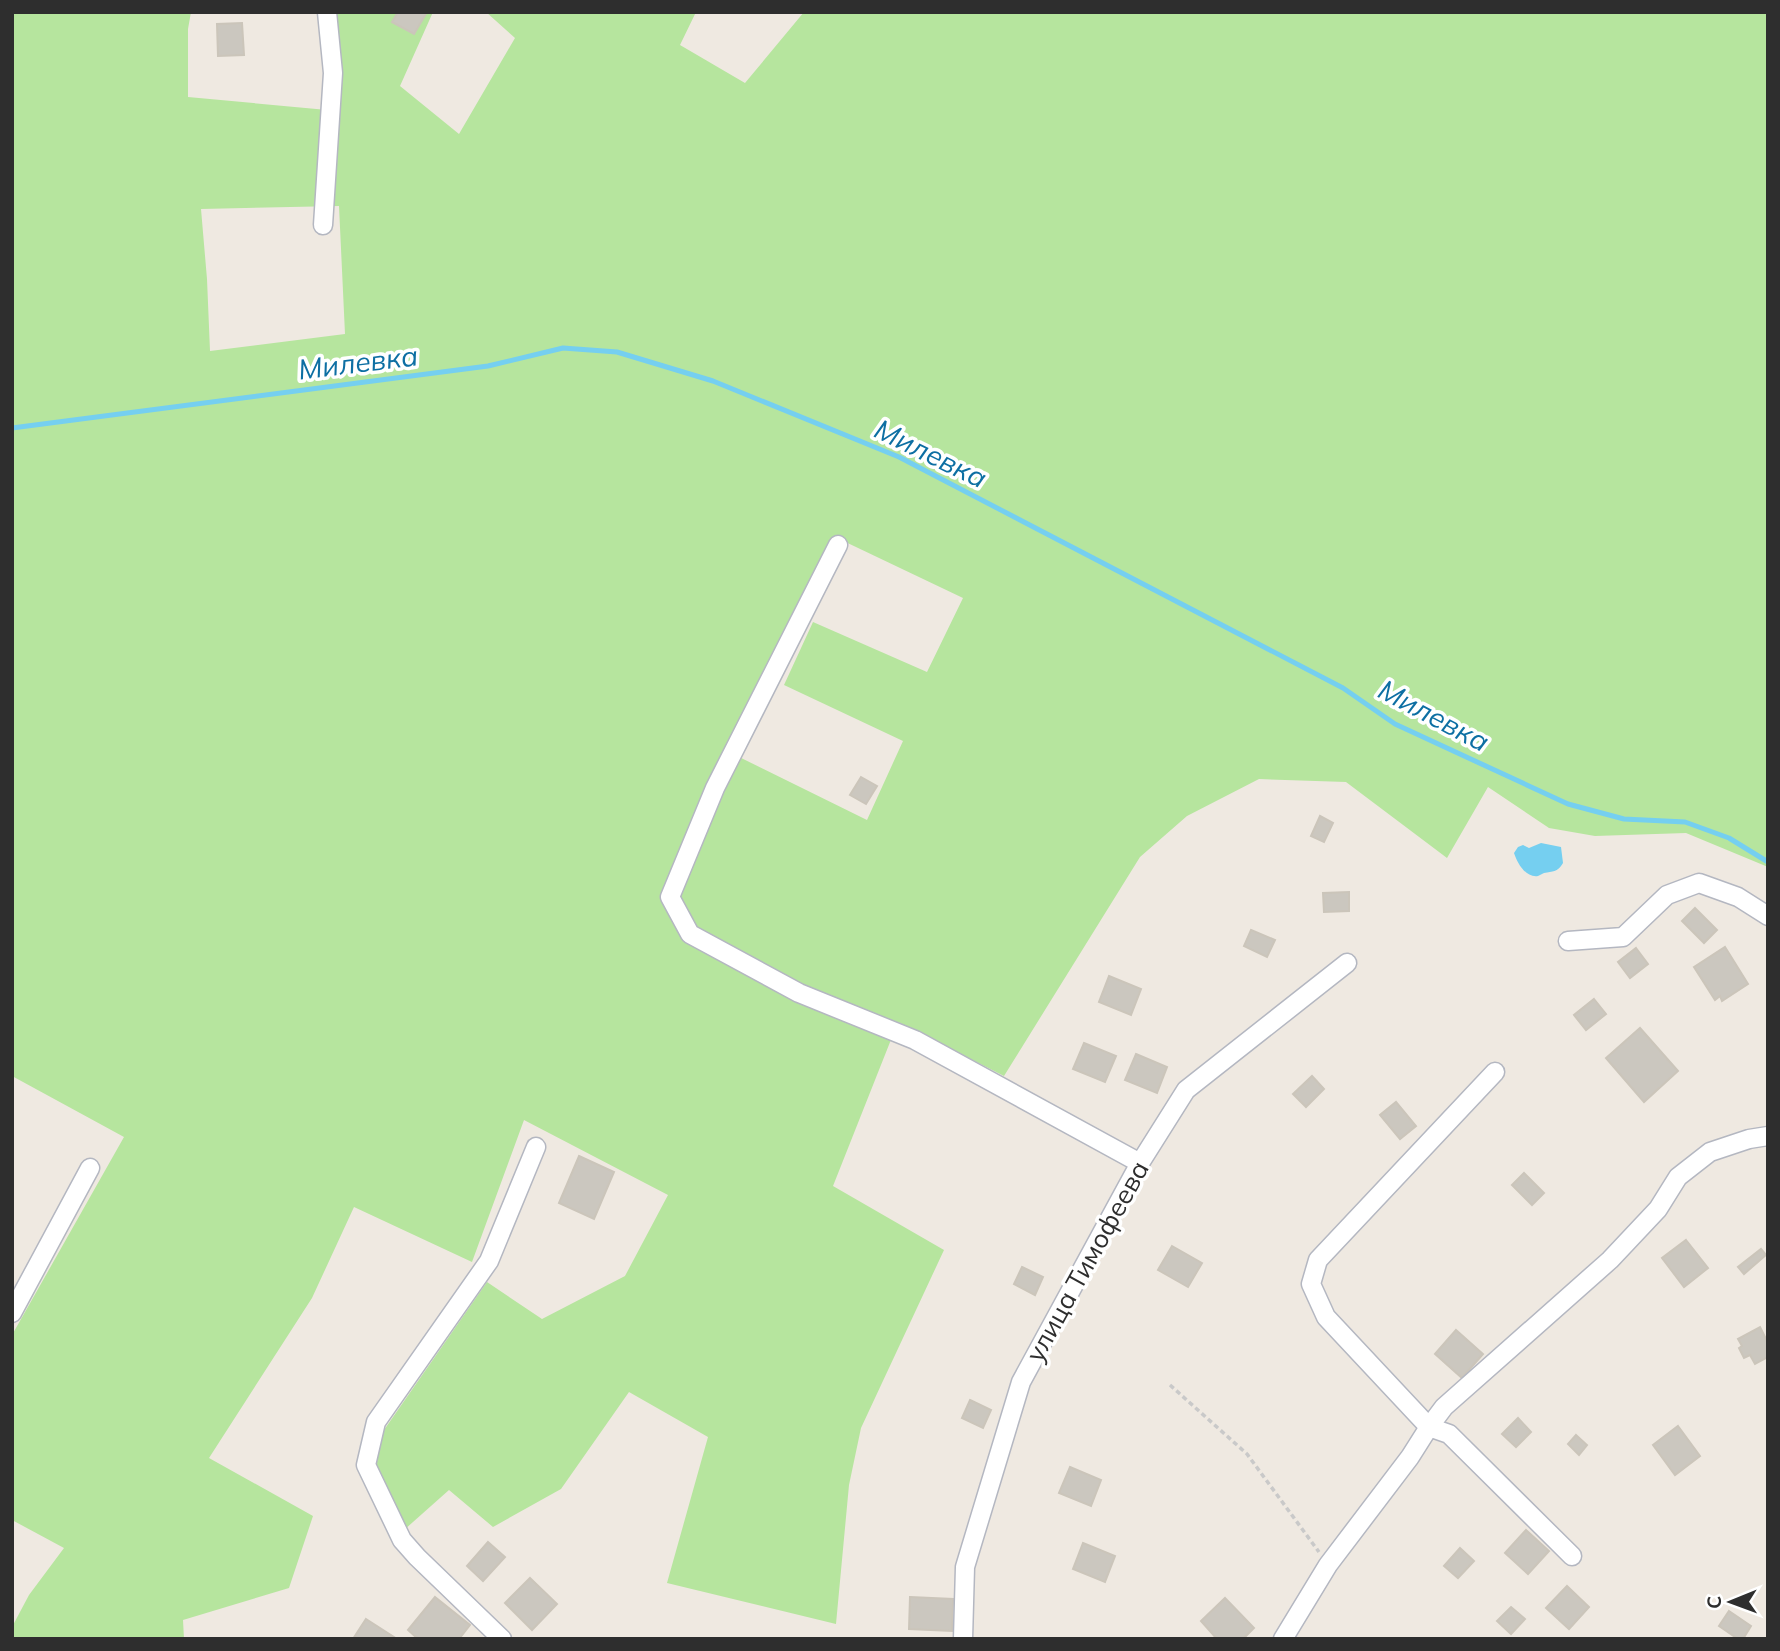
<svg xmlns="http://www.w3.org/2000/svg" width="1780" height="1651" font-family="Mulish,sans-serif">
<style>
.green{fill:#b6e59e;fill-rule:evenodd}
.water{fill:#75cff0}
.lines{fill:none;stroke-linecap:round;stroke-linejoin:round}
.stream{stroke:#75cff0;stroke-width:5}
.building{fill:#cbc7bf;stroke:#cbc5ba;stroke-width:2}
.minor-casing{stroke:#b4b7c1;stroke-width:21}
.path{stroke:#c9c9c9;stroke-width:3.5;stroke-dasharray:5 3.5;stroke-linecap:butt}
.minor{stroke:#fff;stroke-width:18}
.labels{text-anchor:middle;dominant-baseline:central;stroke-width:7;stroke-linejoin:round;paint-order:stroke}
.street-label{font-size:26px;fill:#2e2e2e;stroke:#fff}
.water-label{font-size:28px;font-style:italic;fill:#0d6fa3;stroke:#fff}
</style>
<rect width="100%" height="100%" fill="#efe9e1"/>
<!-- green -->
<path class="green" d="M 12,12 L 191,12 L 188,29 L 188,97 L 338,111 L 342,80 L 333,12 L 433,12 L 400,86 L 459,134 L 515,38 L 486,12 L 696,12 L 680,45 L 745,83 L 804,12 L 1768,12 L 1768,867 L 1686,833 L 1595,836 L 1549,828 L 1488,787 L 1447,858 L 1346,782 L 1259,779 L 1187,816 L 1140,857 L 1004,1076 L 898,1022 L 833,1186 L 944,1250 L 861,1428 L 849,1485 L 836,1624 L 667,1583 L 708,1437 L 629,1392 L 561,1489 L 493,1527 L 449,1490 L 404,1530 L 374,1462 L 384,1430 L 487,1282 L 542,1319 L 625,1276 L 668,1195 L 524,1120 L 472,1262 L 354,1207 L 312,1298 L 209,1458 L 313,1516 L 289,1588 L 183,1620 L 184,1639 L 12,1639 L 12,1627 L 29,1595 L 64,1548 L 12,1520 L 12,1335 L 124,1137 L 12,1076 ZM 339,206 L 345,334 L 210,351 L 207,279 L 201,209 ZM 835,537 L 963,598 L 927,672 L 813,622 L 784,685 L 903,741 L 867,820 L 729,752 Z"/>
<!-- water -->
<path class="water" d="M 1541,843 L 1561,847 L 1563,863 C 1557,873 1553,871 1544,873 C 1542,874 1540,875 1538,876 C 1525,878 1517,862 1514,853 L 1518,847 L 1523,845 L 1529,848 Z"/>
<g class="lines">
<!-- stream -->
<polyline class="stream" points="12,428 488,366 563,348 617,352 713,381 899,457 1343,688 1395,724 1568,804 1624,819 1685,822 1729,838 1768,862"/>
</g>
<!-- building -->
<g class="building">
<polygon points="398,12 427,12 414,34 392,22"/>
<polygon points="242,23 244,55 218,56 217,24"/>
<polygon points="861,777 877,786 866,804 850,795"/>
<polygon points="1320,816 1333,823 1324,842 1311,836"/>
<polygon points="1349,892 1349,911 1324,912 1323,893"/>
<polygon points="1695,908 1717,930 1704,943 1682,921"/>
<polygon points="1251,930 1275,940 1267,957 1244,946"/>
<polygon points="1725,947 1748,984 1722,1001 1720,996 1715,1000 1694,967"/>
<polygon points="1636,948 1648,964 1630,978 1618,962"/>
<polygon points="1109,976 1141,989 1131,1015 1099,1002"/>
<polygon points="1594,999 1606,1014 1586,1030 1574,1015"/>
<polygon points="1640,1028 1678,1071 1644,1102 1606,1058"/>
<polygon points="1084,1043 1116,1056 1105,1082 1073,1069"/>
<polygon points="1136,1054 1167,1067 1157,1093 1125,1080"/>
<polygon points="1312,1076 1324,1089 1306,1107 1293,1094"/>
<polygon points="1396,1102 1416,1126 1400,1139 1380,1115"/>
<polygon points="579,1156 614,1172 594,1219 559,1203"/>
<polygon points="1524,1173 1544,1193 1532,1205 1512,1185"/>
<polygon points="1686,1240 1708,1268 1684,1287 1662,1258"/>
<polygon points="1172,1246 1202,1263 1188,1287 1158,1270"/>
<polygon points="1761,1249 1766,1255 1744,1274 1738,1267"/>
<polygon points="1022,1267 1043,1277 1035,1295 1014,1284"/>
<polygon points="1760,1327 1768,1343 1768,1357 1755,1364 1750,1355 1744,1358 1739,1348 1742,1346 1738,1339"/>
<polygon points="1456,1330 1483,1354 1462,1378 1435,1354"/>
<polygon points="970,1400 991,1410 983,1428 962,1418"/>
<polygon points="1518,1418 1531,1432 1516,1447 1502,1434"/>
<polygon points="1678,1426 1700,1456 1675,1475 1653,1445"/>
<polygon points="1576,1435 1587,1445 1579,1455 1568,1444"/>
<polygon points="1070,1467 1101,1480 1091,1506 1059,1493"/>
<polygon points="1526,1530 1549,1551 1528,1574 1505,1553"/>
<polygon points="488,1542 505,1557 483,1581 467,1566"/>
<polygon points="1083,1543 1115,1556 1105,1582 1073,1569"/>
<polygon points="1460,1548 1474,1561 1458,1578 1444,1566"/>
<polygon points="530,1578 557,1604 532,1630 505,1603"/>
<polygon points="1567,1586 1589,1607 1569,1629 1546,1608"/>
<polygon points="435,1597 470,1625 459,1639 418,1639 408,1630"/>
<polygon points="910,1597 953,1599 952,1631 909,1629"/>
<polygon points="1225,1598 1254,1628 1243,1639 1217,1639 1201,1621"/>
<polygon points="1511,1607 1525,1619 1511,1634 1497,1621"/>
<polygon points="1729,1611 1751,1626 1743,1639 1738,1639 1719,1626"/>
<polygon points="366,1619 397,1639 353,1639"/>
</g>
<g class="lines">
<!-- minor casing -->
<g class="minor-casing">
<g id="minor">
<polyline points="323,225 333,73 327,12"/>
<polyline points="838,545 715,788 670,897 690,934 799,993 915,1040 1140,1163"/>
<polyline points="1568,941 1623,937 1667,895 1699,883 1738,897 1768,916"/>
<polyline points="1495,1072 1318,1260 1311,1284 1326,1317 1429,1427 1449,1434 1572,1556"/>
<polyline points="12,1313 90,1168"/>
<polyline points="502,1639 417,1557 402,1540 366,1465 376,1422 489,1261 536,1147"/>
<polyline points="963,1639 965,1567 1021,1382 1140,1163 1186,1090 1347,963"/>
<polyline points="1283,1639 1328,1565 1410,1457 1429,1427 1444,1407 1610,1260 1658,1209 1678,1177 1710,1152 1749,1139 1768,1136"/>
</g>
</g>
<!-- path -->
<polyline class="path" points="1170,1385 1247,1454 1319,1552"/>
<!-- minor -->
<use href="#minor" class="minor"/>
</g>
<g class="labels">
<!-- street labels -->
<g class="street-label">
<text transform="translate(1087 1261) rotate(-61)">улица Тимофеева</text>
</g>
<!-- water labels -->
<g class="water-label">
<text transform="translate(358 362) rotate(-7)">Милевка</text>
<text transform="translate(931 453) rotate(26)">Милевка</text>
<text transform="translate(1434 715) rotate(28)">Милевка</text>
</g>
</g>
<!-- border -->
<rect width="1780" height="1651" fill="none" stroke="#2e2e2e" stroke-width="28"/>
<!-- north arrow -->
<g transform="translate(1731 1602) rotate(269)" stroke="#ffffff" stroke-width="5" paint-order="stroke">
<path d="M0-5L12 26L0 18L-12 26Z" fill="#2e2e2e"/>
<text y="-10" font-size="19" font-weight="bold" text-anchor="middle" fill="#2e2e2e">С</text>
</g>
</svg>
